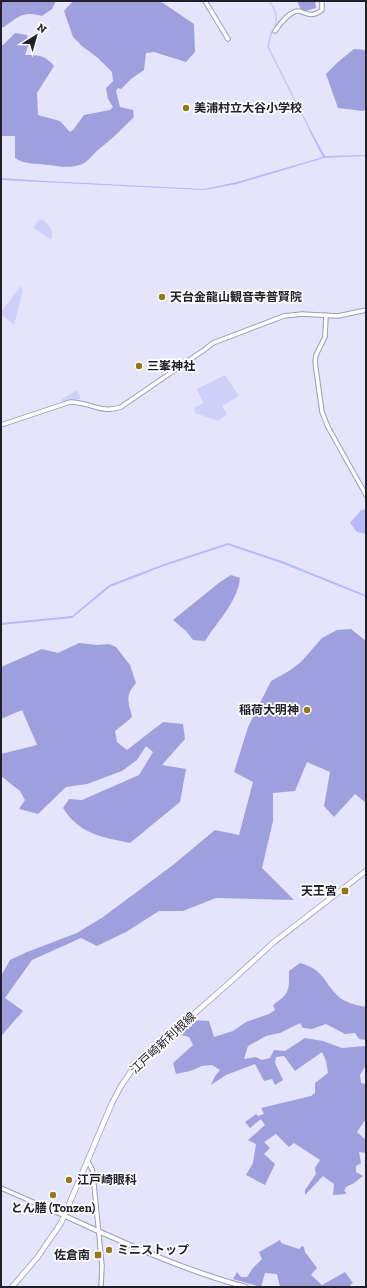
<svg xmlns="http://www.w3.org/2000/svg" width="367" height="1288" font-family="'Zilla Slab','Noto Sans JP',serif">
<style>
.green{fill:#cfd0f9}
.forest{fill:#a09fdd}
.water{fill:#b9b8f8}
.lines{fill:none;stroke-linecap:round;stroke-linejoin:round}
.stream{stroke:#b9b8f8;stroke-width:1}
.tertiary-casing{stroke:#9c9cb7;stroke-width:5.5}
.secondary-casing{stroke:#9c9cb7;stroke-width:6}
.primary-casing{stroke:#9c9cb7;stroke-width:6}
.tertiary{stroke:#fff;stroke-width:3.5}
.secondary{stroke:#fff;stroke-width:4}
.primary{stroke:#fff;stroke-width:4.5}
.poi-dot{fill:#94781f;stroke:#fff;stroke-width:1.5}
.labels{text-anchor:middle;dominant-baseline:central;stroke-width:3.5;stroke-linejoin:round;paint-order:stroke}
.poi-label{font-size:12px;font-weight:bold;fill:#20202b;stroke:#fff;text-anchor:start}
.street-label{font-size:12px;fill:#20202b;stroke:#fff}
</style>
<rect width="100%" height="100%" fill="#e4e5fc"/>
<!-- green -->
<g class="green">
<path d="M 42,219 C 50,225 54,230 51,240 L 34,228 L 37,221 Z"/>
<polygon points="21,286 23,290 14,325 1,314 1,312"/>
<polygon points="225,375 239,396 222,406 227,414 218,421 195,413 194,408 203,403 197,389"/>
<polygon points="77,390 81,399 61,402 62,399"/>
</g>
<!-- forest -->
<g class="forest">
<path d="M 1,1 L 56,1 L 52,9 L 42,16 C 22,11 20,16 4,27 L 1,27 Z"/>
<path d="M 73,1 L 158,1 L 163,3 L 194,24 L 195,52 L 186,62 L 154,52 L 146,53 L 144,70 L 131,79 L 121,89 L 118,88 L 116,91 L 120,107 L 133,110 L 134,117 C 122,129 111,140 98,150 C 90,157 87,164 76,166 C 65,168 58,166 48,165 C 37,163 25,165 15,158 L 15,136 L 1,136 L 1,45 L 3,45 L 15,33 L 27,35 L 28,46 L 25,55 C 39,55 45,55 54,66 L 37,93 L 38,115 L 60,121 L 70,132 L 73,130 L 84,115 L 110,110 L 113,107 L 108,99 L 106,88 L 113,81 L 112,72 L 98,58 L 82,46 L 73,37 L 64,11 Z"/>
<polygon points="297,1 315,1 316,8 302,12"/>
<polygon points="354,49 366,50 366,109 363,111 338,108 326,74 338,62"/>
<path d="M 231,575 L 240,578 C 238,601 217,622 205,641 L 193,640 L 186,631 L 173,620 L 220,582 Z"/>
<polygon points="351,629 366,641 366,803 355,794 334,817 324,806 330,772 307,762 295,791 273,793 273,821 262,868 294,900 216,898 183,911 159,911 126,932 97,946 81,938 32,960 5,998 23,1011 2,1035 1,1034 1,976 10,960 27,952 77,933 103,917 173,865 215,830 239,835 253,782 234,772 248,727 271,681 289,671 301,662 322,638 337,630"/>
<path d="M 79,643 L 98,645 L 109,644 L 116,647 L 130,665 L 136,683 C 125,696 128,701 132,716 L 130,719 L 115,731 L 117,742 L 127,750 L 163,722 L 183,724 L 185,739 L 162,765 L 186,769 L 180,802 L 130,843 C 102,837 79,834 63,808 L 69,799 L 82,800 L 139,775 L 153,752 L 146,746 L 137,760 L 122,771 L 87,784 L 66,787 L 38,814 L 19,809 L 25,800 L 20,791 L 1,776 L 1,754 L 37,745 L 22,710 L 1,719 L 1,667 L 42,649 L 58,653 Z"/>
<path d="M 300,963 C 324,970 322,980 337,995 C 344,1003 357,1005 366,1007 L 366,1040 L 359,1039 L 355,1033 L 345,1034 L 326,1024 L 312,1029 L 303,1028 L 300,1023 L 280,1033 L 266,1036 L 248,1046 L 244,1059 L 256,1057 L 262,1060 L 270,1058 L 274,1050 L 285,1051 L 305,1038 L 323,1041 L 342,1048 L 364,1046 L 366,1048 L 366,1065 L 360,1075 L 361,1083 L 366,1084 L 366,1119 L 357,1132 L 366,1140 L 366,1153 L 359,1152 L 361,1163 L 356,1166 L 356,1172 L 363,1176 L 354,1183 L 346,1187 L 344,1191 L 346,1192 L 346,1194 L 333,1195 L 334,1184 L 323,1176 L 305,1195 L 305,1190 L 316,1174 L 315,1168 L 320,1160 L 294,1143 L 289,1147 L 276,1134 L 264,1142 L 270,1148 L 264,1154 L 275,1164 L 265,1185 L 246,1175 L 253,1163 L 256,1144 L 248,1140 L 265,1125 L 261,1119 L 250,1128 L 245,1122 L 256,1114 L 258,1116 L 264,1114 L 261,1108 L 311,1096 L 315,1093 L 315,1083 L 328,1073 L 326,1061 L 322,1052 L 295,1071 L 284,1056 L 276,1057 L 275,1063 L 283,1080 L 275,1085 L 272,1079 L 264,1081 L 255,1064 L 226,1075 L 211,1085 L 215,1076 L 220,1070 L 212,1065 L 202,1066 L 190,1071 L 176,1074 L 173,1063 L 193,1045 L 189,1037 L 181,1035 L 177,1033 L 192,1020 L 209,1021 L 214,1037 L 233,1031 L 246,1022 L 269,1014 L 275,1010 L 273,1005 C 290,993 289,991 289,971 Z"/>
<polygon points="280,1240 281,1243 299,1249 302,1246 304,1247 305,1252 317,1268 311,1275 322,1285 345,1272 353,1283 348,1287 280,1287 277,1274 265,1273 261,1287 233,1279 237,1272 241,1277 247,1277 253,1268 262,1259 259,1252"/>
</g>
<!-- water -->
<g class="water">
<polygon points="310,129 325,156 366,155 366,156 324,158 237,184 204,190 1,180 1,178 46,181 204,189 237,182 323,157 309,130"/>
<polygon points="365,509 366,510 366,534 357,532 350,523 361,510"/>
<polygon points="228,543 282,561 366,595 366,597 281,563 228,545 164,566 110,587 72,618 1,625 1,623 72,616 109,585 164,564"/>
</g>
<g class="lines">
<!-- stream -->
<g class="stream">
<path d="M 269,1 C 275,8 278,16 275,26"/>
<polyline points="272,31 270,38 268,47 310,130"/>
</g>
<!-- tertiary casing -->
<g class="tertiary-casing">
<g id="tertiary">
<polyline points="205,1 228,39"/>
<path d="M 275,31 C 280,24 290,10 299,11 C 300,11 304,13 305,13 C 311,16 317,14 322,10 L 322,1"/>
<polyline points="326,315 325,337 316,355 315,362 322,412 328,427 366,495"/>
<path d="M 1,425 L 70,402 C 90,402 101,414 121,407 L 204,350 L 213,343 L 284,316 L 302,314 L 338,316 L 366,310"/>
<polyline points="88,1162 92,1169 93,1174 102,1266 101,1287"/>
<polyline points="1,1188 65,1216"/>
</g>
</g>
<!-- secondary casing -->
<g class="secondary-casing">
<path id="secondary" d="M 65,1216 C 124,1243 183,1270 246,1287"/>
</g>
<!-- primary casing -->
<g class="primary-casing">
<polyline id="primary" points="12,1287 37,1258 61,1223 112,1103 121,1086 132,1070 146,1056 228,984 274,942 366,871"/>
</g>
<!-- tertiary -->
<use href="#tertiary" class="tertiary"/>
<!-- secondary -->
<use href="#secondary" class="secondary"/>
<!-- primary -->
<use href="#primary" class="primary"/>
</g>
<!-- markers -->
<g class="poi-dot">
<circle cx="186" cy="108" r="4"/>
<circle cx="162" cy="297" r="4"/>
<circle cx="139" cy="366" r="4"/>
<circle cx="307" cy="710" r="4"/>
<rect x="341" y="887" width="8" height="8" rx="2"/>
<circle cx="69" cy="1180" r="4"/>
<circle cx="53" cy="1195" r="4"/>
<circle cx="109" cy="1250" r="4"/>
<rect x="94" y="1251" width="8" height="8" rx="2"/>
</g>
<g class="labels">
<!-- poi labels -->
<g class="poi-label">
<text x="194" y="108">美浦村立大谷小学校</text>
<text x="170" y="297">天台金龍山観音寺普賢院</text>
<text x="147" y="366">三峯神社</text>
<text x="299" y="710" text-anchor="end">稲荷大明神</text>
<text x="337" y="891" text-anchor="end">天王宮</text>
<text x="77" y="1180">江戸崎眼科</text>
<text x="53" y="1208" text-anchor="middle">とん膳 (Tonzen)</text>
<text x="117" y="1250">ミニストップ</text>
<text x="90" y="1255" text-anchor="end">佐倉南</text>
</g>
<!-- street labels -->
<g class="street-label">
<text transform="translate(163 1043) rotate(-43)">江戸崎新利根線</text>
</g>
</g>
<!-- border -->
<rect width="367" height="1288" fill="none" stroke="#20202b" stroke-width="4"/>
<!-- north arrow -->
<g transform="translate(36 36) rotate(37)" stroke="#ffffff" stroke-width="3" paint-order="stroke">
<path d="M0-3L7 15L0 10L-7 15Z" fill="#20202b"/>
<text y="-6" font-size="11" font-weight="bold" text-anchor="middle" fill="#20202b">N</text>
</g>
</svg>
